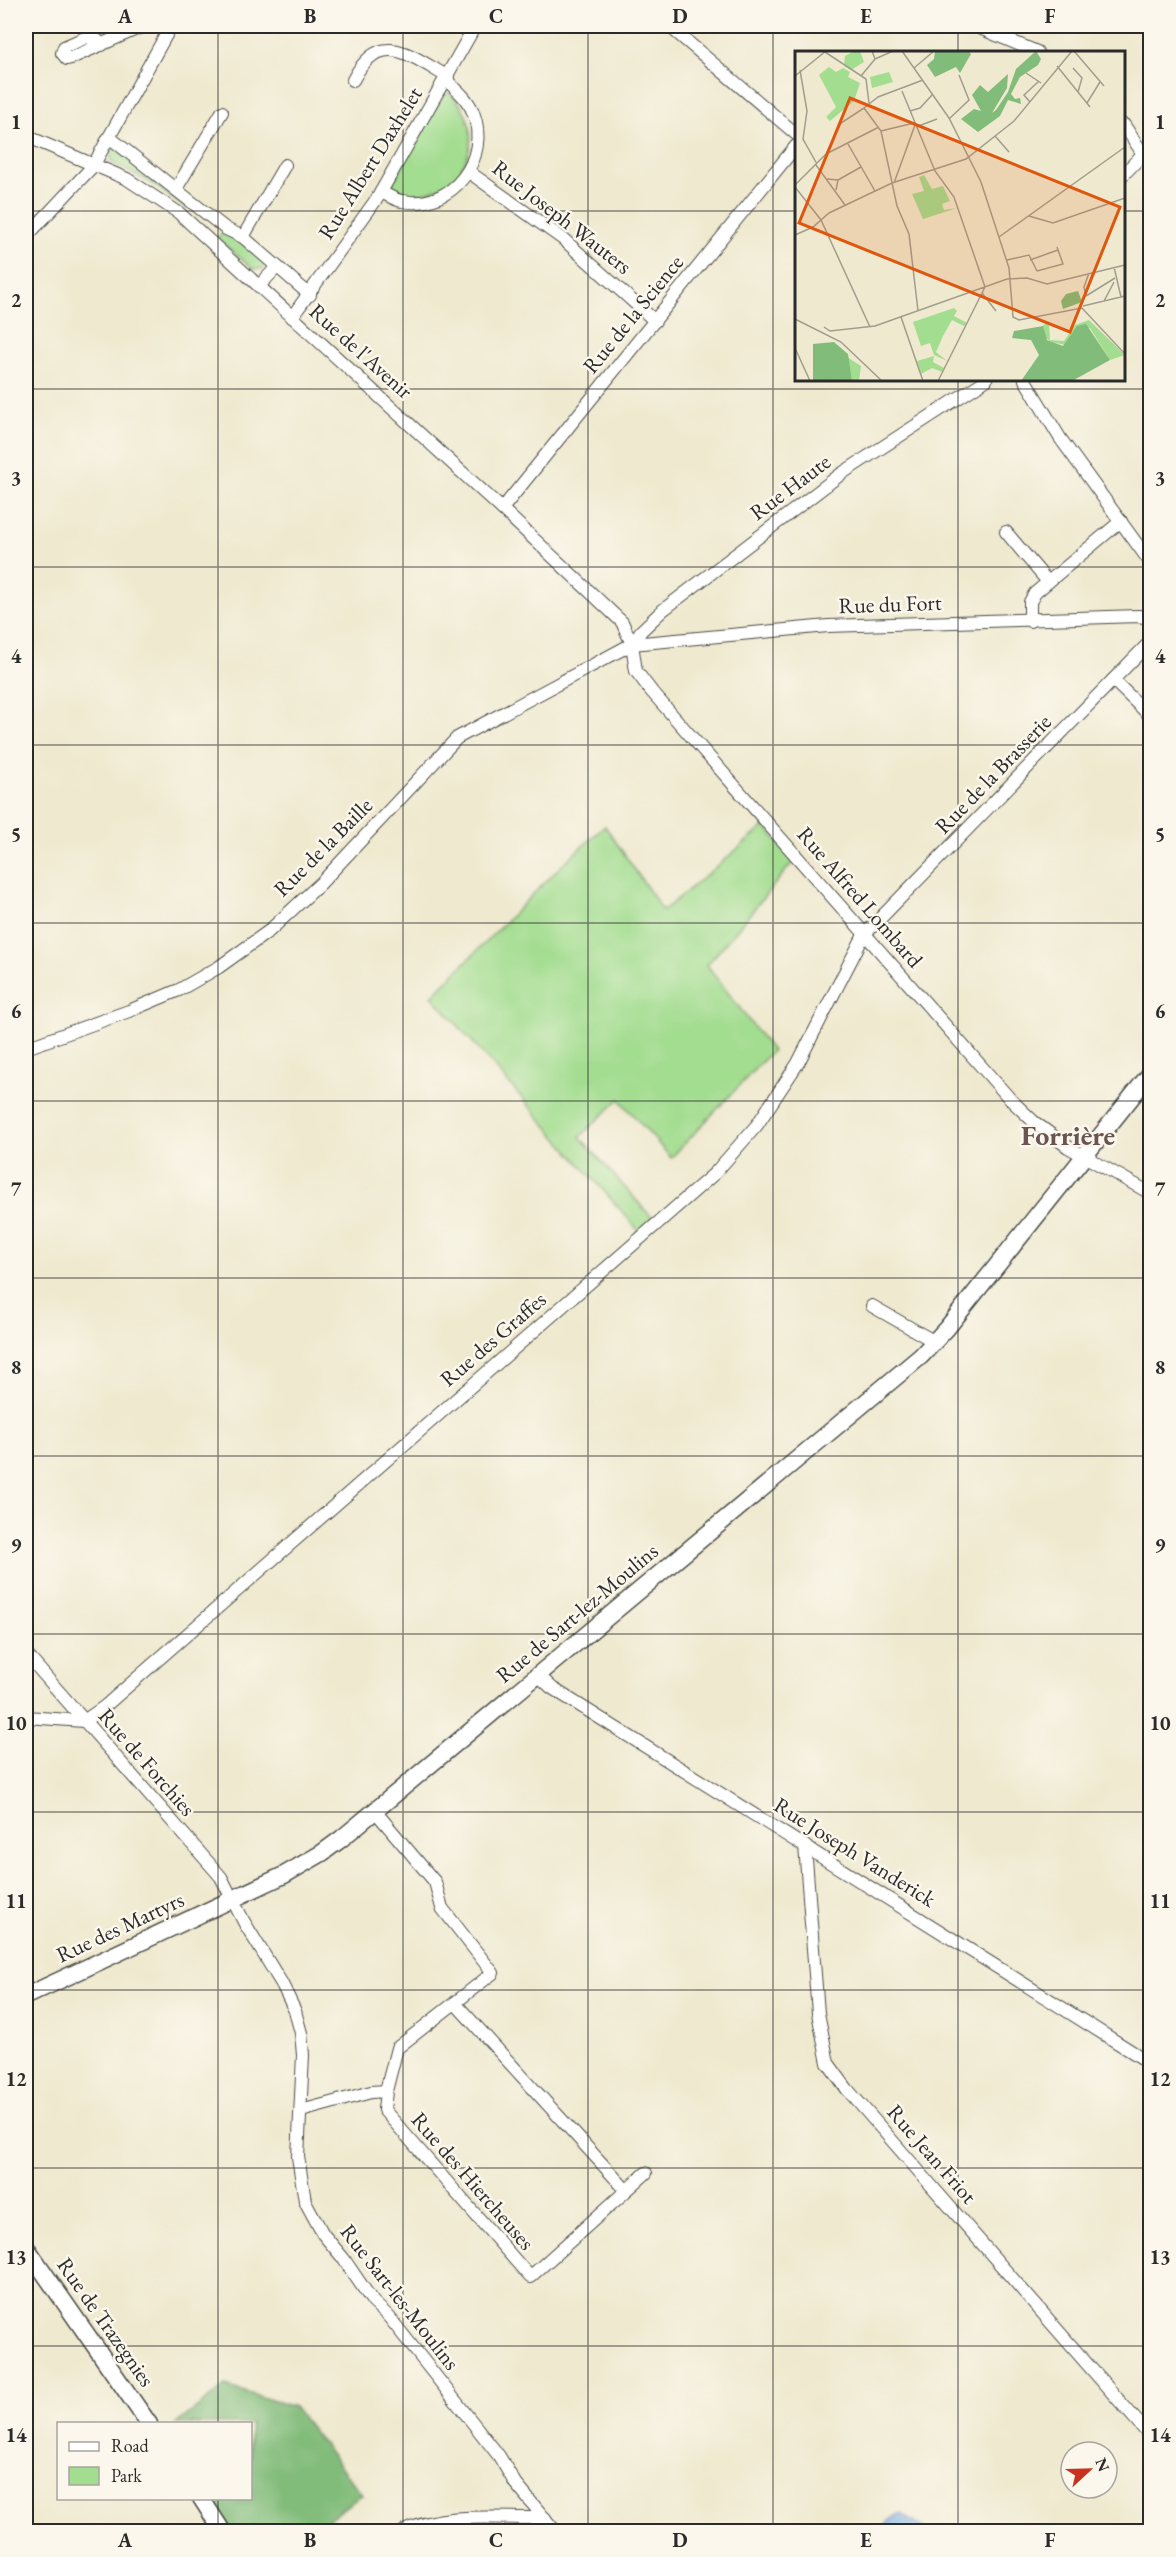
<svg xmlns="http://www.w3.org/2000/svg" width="1176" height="2557" font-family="'EB Garamond',serif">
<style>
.green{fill:#a3dd90;stroke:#67845e;stroke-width:1.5}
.forest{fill:#82bc7a;stroke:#567452;stroke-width:1.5}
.water{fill:#76aae3;stroke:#506a87;stroke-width:1.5}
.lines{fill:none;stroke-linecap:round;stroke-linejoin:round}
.minor-casing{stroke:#484844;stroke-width:14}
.secondary-casing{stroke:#484844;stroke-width:19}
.minor{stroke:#fff;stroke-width:12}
.secondary{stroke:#fff;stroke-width:16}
.grid{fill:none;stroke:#2b2b2b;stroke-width:1.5;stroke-opacity:0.55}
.labels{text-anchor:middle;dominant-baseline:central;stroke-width:5;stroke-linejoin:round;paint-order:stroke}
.street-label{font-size:22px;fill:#2b2b2b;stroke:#fbf7ec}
.district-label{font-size:28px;font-weight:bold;fill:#695452;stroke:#fbf7ec}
.inset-road{fill:none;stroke:#a19d8d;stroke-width:1.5}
.view{fill:#df570e;fill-opacity:0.15;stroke:#df570e;stroke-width:3}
.inset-edge{fill:none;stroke:#2b2b2b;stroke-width:3}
.neatline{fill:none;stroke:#2b2b2b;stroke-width:2}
.grid-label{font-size:20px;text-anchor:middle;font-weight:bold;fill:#2b2b2b}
</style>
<rect width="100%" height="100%" fill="#fbf7ec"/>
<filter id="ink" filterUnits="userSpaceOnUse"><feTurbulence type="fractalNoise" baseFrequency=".0167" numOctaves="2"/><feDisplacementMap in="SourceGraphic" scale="12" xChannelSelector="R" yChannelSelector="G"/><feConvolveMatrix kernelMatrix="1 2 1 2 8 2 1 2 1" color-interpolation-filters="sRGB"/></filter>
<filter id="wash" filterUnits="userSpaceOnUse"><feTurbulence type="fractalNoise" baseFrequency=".008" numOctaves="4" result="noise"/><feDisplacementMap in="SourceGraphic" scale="24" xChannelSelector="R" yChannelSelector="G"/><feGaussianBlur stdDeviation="1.35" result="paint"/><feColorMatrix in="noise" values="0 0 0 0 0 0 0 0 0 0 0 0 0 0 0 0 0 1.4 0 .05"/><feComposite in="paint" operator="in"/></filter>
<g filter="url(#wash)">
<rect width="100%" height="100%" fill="#efe9cf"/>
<!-- green -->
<g class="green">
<path d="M 449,92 C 497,136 459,205 396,193 L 392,184 L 442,97 Z"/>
<polygon points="116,148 187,204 184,207 153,184 111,162 111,150"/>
<polygon points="223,232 246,245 265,263 263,269 253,269 217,238"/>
<polygon points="605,826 663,911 765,826 794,861 707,965 772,1051 671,1158 619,1099 580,1137 653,1219 639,1231 432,996 565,862"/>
</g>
<!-- forest -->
<polygon class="forest" points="225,2386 294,2407 362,2494 313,2531 263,2532 262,2529 258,2531 231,2531 209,2499 250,2498 250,2424 176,2424"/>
<!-- water -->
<polygon class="water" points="902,2514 927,2531 882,2531 890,2519"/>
</g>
<g filter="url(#ink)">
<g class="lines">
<!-- minor casing -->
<g class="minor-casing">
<g id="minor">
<polyline points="669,26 796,134"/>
<polyline points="975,26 1037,52"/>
<polyline points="102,45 97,40 87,37 64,47 62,53 67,59 71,58 143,26"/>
<path d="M 353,80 C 380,27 411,56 448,77"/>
<polyline points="1124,125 1143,154"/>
<polyline points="26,136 127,179 179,213 502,509 622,622 632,644 636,671 652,692 1010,1099 1034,1122 1068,1147 1150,1193"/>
<polyline points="109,137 226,229 243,237 310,295"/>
<polyline points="469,172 563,239 655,321"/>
<polyline points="1124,174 1143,154"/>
<polyline points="176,189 222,112"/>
<path d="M 381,192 C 388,195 395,200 402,201 C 453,211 491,158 473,112 C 468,99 456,89 446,80"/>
<polyline points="26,237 93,166 171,26"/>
<polyline points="243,237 285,165"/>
<polyline points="259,286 277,267"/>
<polyline points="292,317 378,197 475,26"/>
<polyline points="1025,380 1060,438 1150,562"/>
<polyline points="502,509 796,146"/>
<polyline points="1006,532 1048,582"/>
<polyline points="1030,621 1030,602 1035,593 1121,521"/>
<polyline points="632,644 641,631 663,610 841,474 986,380"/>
<polyline points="1113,680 1147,713"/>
<polyline points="26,1048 129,1011 179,990 219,967 269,931 321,883 457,738 632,644 828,626 1138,616 1150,618"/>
<polyline points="872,1306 935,1342"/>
<polyline points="26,1654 221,1877 244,1922 282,1984 295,2011 301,2033 303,2055 298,2157 305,2201 323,2234 343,2258 373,2302 389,2317 499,2456 515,2483 556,2532"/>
<polyline points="538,1675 552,1688 1150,2063"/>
<polyline points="26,1717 84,1721"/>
<polyline points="84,1721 104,1707 715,1173 757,1125 798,1063 864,935 1150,642"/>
<polyline points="375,1811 435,1882 442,1908 493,1973 397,2048 386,2091 384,2110 530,2277 646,2173"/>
<polyline points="805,1846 818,2013 828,2063 847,2089 1150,2436"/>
<polyline points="455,2003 626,2190"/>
<polyline points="301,2111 371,2092 386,2091"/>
<path d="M 403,2532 C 445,2511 499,2519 545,2518"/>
</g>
</g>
<!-- secondary casing -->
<g class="secondary-casing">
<g id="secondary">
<polyline points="26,1996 284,1875 322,1853 341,1839 921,1356 947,1328 1150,1074"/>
<polyline points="26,2247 149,2424"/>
<polyline points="201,2498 223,2532"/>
</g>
</g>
<!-- minor -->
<use href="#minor" class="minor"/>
<!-- secondary -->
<use href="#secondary" class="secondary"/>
</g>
</g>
<!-- grid -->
<path class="grid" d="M 218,26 L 218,2424M 403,26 L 403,2532M 588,26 L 588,2532M 773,26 L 773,2532M 958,26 L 958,52M 26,211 L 796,211M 1124,211 L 1150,211M 958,380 L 958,2532M 26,389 L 1150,389M 26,567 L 1150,567M 26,745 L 1150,745M 26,923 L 1150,923M 26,1101 L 1150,1101M 26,1278 L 1150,1278M 26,1456 L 1150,1456M 26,1634 L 1150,1634M 26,1812 L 1150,1812M 26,1990 L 1150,1990M 26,2168 L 1150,2168M 26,2346 L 1150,2346M 218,2498 L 218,2532"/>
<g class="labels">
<!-- street labels -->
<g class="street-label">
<text transform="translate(370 163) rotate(-58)">Rue Albert Daxhelet</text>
<text transform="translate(562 217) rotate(38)">Rue Joseph Wauters</text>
<text transform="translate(633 314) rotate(-51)">Rue de la Science</text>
<text transform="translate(361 351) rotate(42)">Rue de l'Avenir</text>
<text transform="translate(790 487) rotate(-37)">Rue Haute</text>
<text transform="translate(890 604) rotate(-2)">Rue du Fort</text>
<text transform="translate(993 774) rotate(-46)">Rue de la Brasserie</text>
<text transform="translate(323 847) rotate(-45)">Rue de la Baille</text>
<text transform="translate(860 897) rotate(49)">Rue Alfred Lombard</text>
<text transform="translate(493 1339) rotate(-41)">Rue des Graffes</text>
<text transform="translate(577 1613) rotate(-40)">Rue de Sart-lez-Moulins</text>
<text transform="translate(147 1762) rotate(49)">Rue de Forchies</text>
<text transform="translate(855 1852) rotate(32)">Rue Joseph Vanderick</text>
<text transform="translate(120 1927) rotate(-25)">Rue des Martyrs</text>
<text transform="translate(932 2154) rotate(49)">Rue Jean Friot</text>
<text transform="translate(473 2181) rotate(49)">Rue des Hiercheuses</text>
<text transform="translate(400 2297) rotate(52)">Rue Sart-les-Moulins</text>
<text transform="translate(106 2322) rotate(55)">Rue de Trazegnies</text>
</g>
<!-- district labels -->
<g class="district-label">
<text x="1068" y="1135">Forrière</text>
</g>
</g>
<!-- overview -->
<g transform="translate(795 51)">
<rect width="330" height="330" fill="#efe9cf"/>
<path d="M 59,0 L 65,0 L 69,11 L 56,19 L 49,15 L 50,5 ZM 34,16 L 41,21 L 48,17 L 55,21 L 53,26 L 65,32 L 59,50 L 35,70 L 31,66 L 41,56 L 24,24 ZM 94,21 L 98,31 L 77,37 L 75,26 ZM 129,124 L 137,138 L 148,135 L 155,150 L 147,153 L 149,159 L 162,157 L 128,168 L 117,143 L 129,140 L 124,126 ZM 159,257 L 162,260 L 159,265 L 172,272 L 169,275 L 157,269 L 148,285 L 141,301 L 152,310 L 139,304 L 135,292 L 126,295 L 118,271 ZM 294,269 L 295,270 L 330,304 L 315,309 L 295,277 L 282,278 L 270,294 L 257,291 L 249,286 L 248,274 L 254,272 L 255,289 L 269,290 L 280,274 ZM 139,305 L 138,311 L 149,317 L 147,321 L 137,317 L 126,323 L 122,310 ZM 52,306 L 66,315 L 64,330 L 57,330 Z" fill="#a3dd90"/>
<path d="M 140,0 L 173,0 L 176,3 L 165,22 L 161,16 L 140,26 L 132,14 L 139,8 ZM 241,0 L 246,8 L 243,14 L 225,26 L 216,43 L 220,48 L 225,47 L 226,53 L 213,49 L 205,65 L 183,81 L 166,68 L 179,58 L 186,60 L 177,44 L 185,34 L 193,41 L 213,23 L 212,37 L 197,62 L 201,59 L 213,41 L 221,18 ZM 283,240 L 287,251 L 268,258 L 266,250 L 271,243 ZM 291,273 L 315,309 L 277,330 L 226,330 L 244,304 L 236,289 L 217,287 L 219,280 L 248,275 L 252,289 L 268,295 L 282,275 ZM 39,291 L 53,303 L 57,330 L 18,330 L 18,293 Z" fill="#82bc7a"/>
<path class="inset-road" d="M 107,0 L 154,67 L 186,131 L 214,217 L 218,266 L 224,269 L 287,257 L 330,303M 279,0 L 309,35M 30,1 L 71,28 L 74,52M 80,8 L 98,0M 262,15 L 295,56M 119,17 L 139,0M 278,17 L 287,27 L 283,41M 5,19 L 12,60 L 8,88 L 22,113M 231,22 L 246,32M 0,25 L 31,0M 66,25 L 80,8 L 77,0M 107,40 L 140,120 L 159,146 L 190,236M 235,51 L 229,44 L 244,30M 292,52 L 305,31M 69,57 L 86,80 L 102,155 L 114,183 L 123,260M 69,57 L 83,46 L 128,29M 115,60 L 125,57 L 137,44M 154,68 L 174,49 L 164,24M 121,76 L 142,68M 86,80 L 119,72M 200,85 L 214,101M 53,93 L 80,140M 31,103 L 84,76M 21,114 L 50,154M 32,128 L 43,129 L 41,139M 43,129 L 66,116M 99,132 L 120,74M 0,134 L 31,103 L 46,72 L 69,57M 0,136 L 26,169 L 75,276M 234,165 L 258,172 L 330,147M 0,184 L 18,176 L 34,162 L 97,132 L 171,108 L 219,70 L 277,0M 204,186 L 330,96M 212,209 L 234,204 L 242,220M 235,209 L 263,199M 319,216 L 326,246M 242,220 L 268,213 L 262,196M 187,242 L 201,260M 291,245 L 320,227M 291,245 L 289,236 L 294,222M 309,250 L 319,231M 288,255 L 330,245M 106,266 L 128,330M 0,268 L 46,291 L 87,330M 29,276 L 35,280 L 80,275 L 212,228 L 232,227 L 252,233 L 330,214M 0,297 L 15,330M 143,330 L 190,236"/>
<path class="view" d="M 55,47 L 325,156 L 275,281 L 4,172 Z"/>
<rect width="330" height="330" class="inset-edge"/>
</g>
<!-- margin -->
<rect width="1176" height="2557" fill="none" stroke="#fbf7ec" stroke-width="66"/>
<!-- legend -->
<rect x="57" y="2422" width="195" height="78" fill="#fbf7ec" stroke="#a8a59f" stroke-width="1.5"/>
<rect x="69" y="2442" width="30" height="9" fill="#ffffff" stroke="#a8a59f" stroke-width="1.5"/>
<text x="111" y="2452" font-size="18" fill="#2b2b2b">Road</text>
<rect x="69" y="2467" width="30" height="18" fill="#a3dd90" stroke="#a8a59f" stroke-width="1.5"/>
<text x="111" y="2482" font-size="18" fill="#2b2b2b">Park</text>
<!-- north arrow -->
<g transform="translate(1089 2470) rotate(68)"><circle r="28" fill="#fbf7ec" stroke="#a8a59f" stroke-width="1.5"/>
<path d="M0-4.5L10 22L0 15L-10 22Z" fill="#c8321e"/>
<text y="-9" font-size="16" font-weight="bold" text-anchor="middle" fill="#2b2b2b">N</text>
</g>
<rect x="33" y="33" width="1110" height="2491" class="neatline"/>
<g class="grid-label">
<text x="125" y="23">A</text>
<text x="310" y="23">B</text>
<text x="496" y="23">C</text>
<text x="680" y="23">D</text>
<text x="866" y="23">E</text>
<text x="1050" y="23">F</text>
<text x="16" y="129">1</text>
<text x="1160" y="129">1</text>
<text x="16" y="307">2</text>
<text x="1160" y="307">2</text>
<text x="16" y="485">3</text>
<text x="1160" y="485">3</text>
<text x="16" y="663">4</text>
<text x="1160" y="663">4</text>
<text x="16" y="841">5</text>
<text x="1160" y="841">5</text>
<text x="16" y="1018">6</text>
<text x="1160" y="1018">6</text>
<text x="16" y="1196">7</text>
<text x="1160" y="1196">7</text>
<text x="16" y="1374">8</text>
<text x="1160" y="1374">8</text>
<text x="16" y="1552">9</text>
<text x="1160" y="1552">9</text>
<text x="16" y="1730">10</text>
<text x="1160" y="1730">10</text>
<text x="16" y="1908">11</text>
<text x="1160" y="1908">11</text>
<text x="16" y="2086">12</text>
<text x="1160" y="2086">12</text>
<text x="16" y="2264">13</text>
<text x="1160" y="2264">13</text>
<text x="16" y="2442">14</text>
<text x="1160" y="2442">14</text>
<text x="125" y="2547">A</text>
<text x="310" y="2547">B</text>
<text x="496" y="2547">C</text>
<text x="680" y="2547">D</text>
<text x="866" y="2547">E</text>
<text x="1050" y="2547">F</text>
</g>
</svg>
